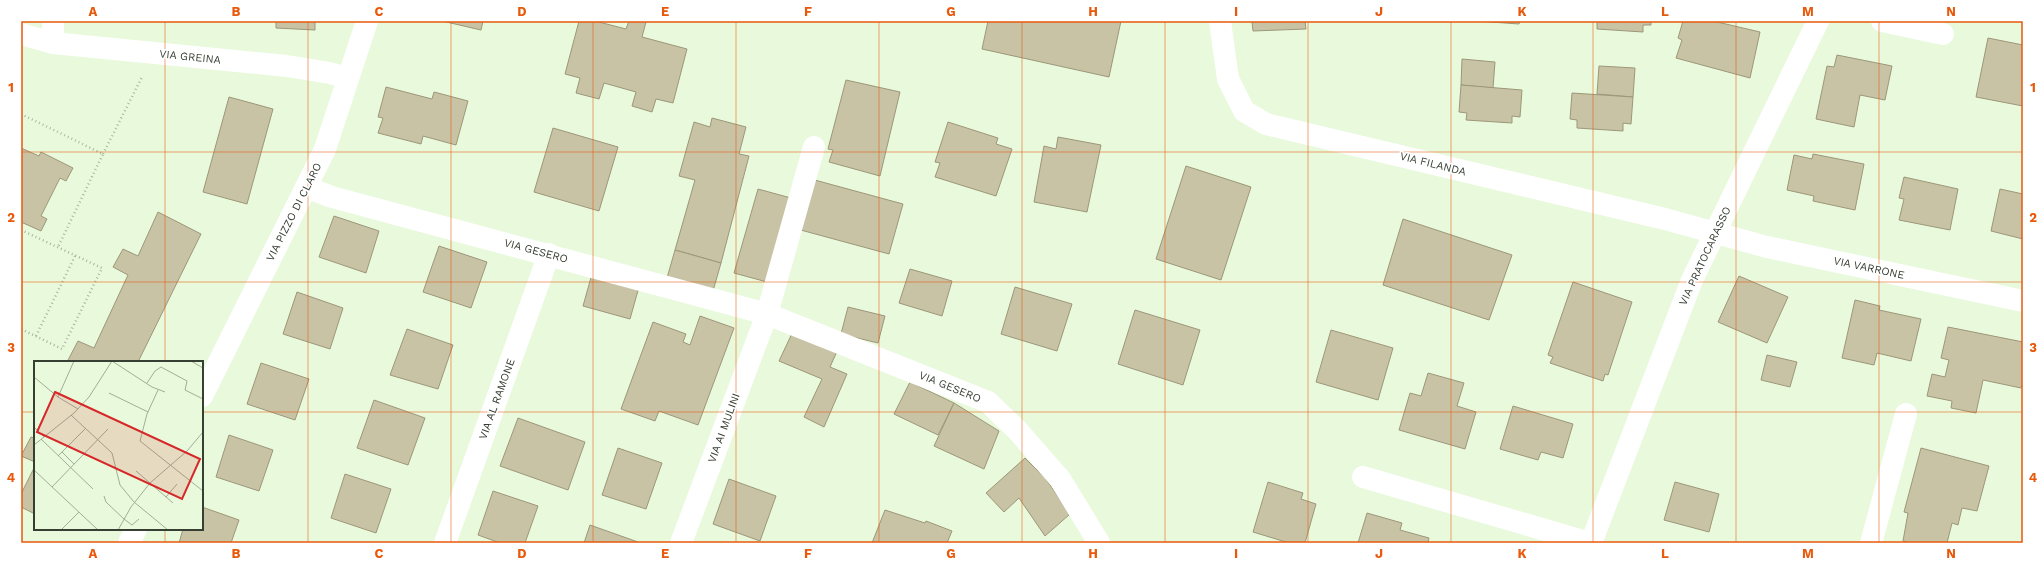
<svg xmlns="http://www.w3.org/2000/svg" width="2044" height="564" font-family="'Work Sans',sans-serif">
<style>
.building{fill:#c8c3a4;stroke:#9d977a}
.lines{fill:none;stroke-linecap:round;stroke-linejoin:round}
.path{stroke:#aab69f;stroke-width:2.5;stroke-dasharray:1 3;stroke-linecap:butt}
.minor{stroke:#fff;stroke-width:22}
.grid{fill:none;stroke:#e8590c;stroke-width:1;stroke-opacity:0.55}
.labels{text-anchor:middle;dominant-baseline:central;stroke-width:3.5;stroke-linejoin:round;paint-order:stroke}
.street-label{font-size:11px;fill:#373e32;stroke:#fff}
.inset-road{fill:none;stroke:#a2ae98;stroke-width:1}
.view{fill:#d62828;fill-opacity:0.15;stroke:#d62828;stroke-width:2}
.inset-edge{fill:none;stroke:#373e32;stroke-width:2}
.neatline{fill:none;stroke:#e8590c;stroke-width:1.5}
.grid-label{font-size:13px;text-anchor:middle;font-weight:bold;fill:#e8590c}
</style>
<rect width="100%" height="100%" fill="#e9f9dc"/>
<!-- building -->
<g class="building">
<polygon points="276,21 315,21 315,30 276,28"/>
<polygon points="442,21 483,21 481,30"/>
<polygon points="579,21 595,21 626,29 629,21 643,21 646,22 642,37 687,49 673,103 656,99 652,112 632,106 636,92 604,83 599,99 576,93 580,78 565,74"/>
<polygon points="988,21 1121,21 1109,77 982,49"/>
<polygon points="1252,21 1305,21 1306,29 1253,31"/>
<polygon points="1477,21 1520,21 1519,24"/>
<polygon points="1597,21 1651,21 1651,25 1643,25 1643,32 1597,29"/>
<polygon points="1683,21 1713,21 1760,32 1750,78 1676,58 1682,40 1678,38"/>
<polygon points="1988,38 2023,45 2023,106 1976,97"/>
<polygon points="1837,55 1892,66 1885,100 1860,95 1854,127 1816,119 1827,66 1834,67"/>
<polygon points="1462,59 1495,62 1493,88 1461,85"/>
<polygon points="1599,66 1635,68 1633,97 1597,94"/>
<polygon points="846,80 900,92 880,176 829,162 833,150 828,149"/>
<polygon points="1461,85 1522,90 1520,117 1512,116 1512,123 1466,120 1467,113 1459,112"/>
<polygon points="386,87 432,99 434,92 468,101 456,145 423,136 421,144 378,133 383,118 378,117"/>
<polygon points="1572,93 1633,97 1631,124 1623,123 1623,131 1577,128 1577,120 1570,119"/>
<polygon points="229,97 273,109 247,204 203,192"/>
<polygon points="712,118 746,127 739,154 749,156 721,263 675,250 695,180 679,176 694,122 710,127"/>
<polygon points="948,122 998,138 996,144 1012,149 996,196 935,177 940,163 935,162"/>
<polygon points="553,128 618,147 599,211 534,192"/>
<polygon points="1058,137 1101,145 1087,212 1034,202 1044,146 1056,149"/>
<polygon points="21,148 39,156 41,152 73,168 66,181 60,178 41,216 47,219 41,231 21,222"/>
<polygon points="1813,154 1864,164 1855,210 1813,201 1814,196 1787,190 1794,155 1812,159"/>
<polygon points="1186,166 1251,187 1221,280 1156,259"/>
<polygon points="1904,177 1958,189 1950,230 1899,220 1904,199 1899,198"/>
<polygon points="811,179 903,204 889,254 797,229"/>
<polygon points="758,189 791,198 767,282 734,273"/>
<polygon points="2000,189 2023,194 2023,239 1991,231"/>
<polygon points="158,212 201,234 138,362 67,362 78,341 94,348 128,275 113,267 123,249 138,256"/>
<polygon points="334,216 379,231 366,273 319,257"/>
<polygon points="1403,219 1512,255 1489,320 1383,285"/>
<polygon points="439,246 487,262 471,308 423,292"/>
<polygon points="675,250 721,263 713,291 667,278"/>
<polygon points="910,269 952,281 942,316 899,303"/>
<polygon points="592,274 639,287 630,319 583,306"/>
<polygon points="1739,276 1788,297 1767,343 1718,322"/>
<polygon points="1573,282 1632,302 1608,375 1605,374 1603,381 1550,363 1553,357 1548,355"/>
<polygon points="1015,287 1072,304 1057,351 1001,334"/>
<polygon points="297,292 343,308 330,349 283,334"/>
<polygon points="1855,300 1880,306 1879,310 1921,319 1911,361 1877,353 1874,365 1842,358"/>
<polygon points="848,307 885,316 878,343 841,334"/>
<polygon points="1135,310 1200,330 1183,385 1118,364"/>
<polygon points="700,316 734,328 698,425 659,411 655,421 621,409 653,322 686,334 683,342 690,345"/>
<polygon points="795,327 839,347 830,367 847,374 824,427 804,417 822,379 779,361"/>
<polygon points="1948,327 2023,342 2023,384 2021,388 1983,380 1976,413 1951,408 1952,401 1927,396 1932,374 1945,377 1949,360 1941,358"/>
<polygon points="407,329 453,345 438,389 390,375"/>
<polygon points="1331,330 1393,348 1378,400 1316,382"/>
<polygon points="1767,355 1797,362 1790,387 1761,380"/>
<polygon points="261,363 309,379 295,420 247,404"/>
<polygon points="1428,373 1464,383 1457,406 1476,412 1465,449 1399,430 1410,393 1421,396"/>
<polygon points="910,382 954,403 938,435 894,414"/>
<polygon points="374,400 425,418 408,465 357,448"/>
<polygon points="954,403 999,431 984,469 934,446"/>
<polygon points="1513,406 1573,424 1563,458 1541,452 1538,460 1500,449"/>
<polygon points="518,418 585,442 568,490 500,466"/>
<polygon points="229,435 273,450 259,491 216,477"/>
<polygon points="31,437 35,438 35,462 21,456"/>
<polygon points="618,448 662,463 646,509 602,495"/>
<polygon points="1921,448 1989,466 1977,511 1962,508 1958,525 1952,523 1947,543 1912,543 1903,541 1908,513 1904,512"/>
<polygon points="1025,458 1046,479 1070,514 1045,536 1019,498 1004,512 986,493"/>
<polygon points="35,466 35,514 21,507 21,494"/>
<polygon points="345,474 391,489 376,533 331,518"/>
<polygon points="729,479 776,496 760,541 713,524"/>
<polygon points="1268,482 1303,493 1301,499 1316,504 1305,543 1289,543 1253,532"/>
<polygon points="1675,482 1719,494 1709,532 1664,520"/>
<polygon points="493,491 538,506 525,543 500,543 478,535"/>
<polygon points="202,507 239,520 231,543 179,543 183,529 202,529"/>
<polygon points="885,510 925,523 926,521 952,531 947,543 872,543"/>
<polygon points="1367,513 1402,523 1400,530 1429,538 1428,543 1358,543"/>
<polygon points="590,525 638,542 638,543 584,543"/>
</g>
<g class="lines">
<!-- path -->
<g class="path">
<polyline points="21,114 103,154 58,247"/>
<polyline points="103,154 142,77"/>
<polyline points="21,230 102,268 62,349 21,329"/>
<polyline points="36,336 75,256"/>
</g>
<!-- minor -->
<g class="minor">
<polyline points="53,21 53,43 287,66 330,73 348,78"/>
<polyline points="1220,21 1228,79 1244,111 1266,124 1665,219 1767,247 2023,301"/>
<polyline points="1882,21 1943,34"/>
<polyline points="21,34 53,43"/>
<polyline points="306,187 332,197 767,314 988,402 1017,430 1060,479 1099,543"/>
<polyline points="202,396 325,149 367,21"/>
<polyline points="1363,477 1590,543"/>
<polyline points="129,543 136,529"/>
<polyline points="445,543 549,254"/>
<polyline points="681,543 767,314 814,147"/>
<polyline points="1591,543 1692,280 1818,21"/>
<polyline points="1871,543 1906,414"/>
</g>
</g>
<!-- grid -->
<path class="grid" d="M 165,21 L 165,362M 308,21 L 308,543M 451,21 L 451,543M 593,21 L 593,543M 736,21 L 736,543M 879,21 L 879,543M 1022,21 L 1022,543M 1165,21 L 1165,543M 1308,21 L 1308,543M 1451,21 L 1451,543M 1593,21 L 1593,543M 1736,21 L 1736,543M 1879,21 L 1879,543M 21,152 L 2023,152M 21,282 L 2023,282M 21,412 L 35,412M 202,412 L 2023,412M 165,529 L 165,543"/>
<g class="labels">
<!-- street labels -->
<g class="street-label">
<text transform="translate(190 57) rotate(6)">VIA GREINA</text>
<text transform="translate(1433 164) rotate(14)">VIA FILANDA</text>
<text transform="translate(294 212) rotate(-63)">VIA PIZZO DI CLARO</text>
<text transform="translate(536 251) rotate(15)">VIA GESERO</text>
<text transform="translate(1705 256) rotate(-65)">VIA PRATOCARASSO</text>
<text transform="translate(1869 268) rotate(12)">VIA VARRONE</text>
<text transform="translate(950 387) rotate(22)">VIA GESERO</text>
<text transform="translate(497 399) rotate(-70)">VIA AL RAMONE</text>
<text transform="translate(724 428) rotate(-70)">VIA AI MULINI</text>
</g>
</g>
<!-- overview -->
<g transform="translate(34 361)">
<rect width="169" height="169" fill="#e9f9dc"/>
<path class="inset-road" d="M 40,0 L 24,36 L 44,48M 78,0 L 118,26 L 131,31M 157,0 L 169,7M 0,16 L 24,36M 113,22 L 121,10 L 127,6 L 153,20 L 151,29 L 169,38M 124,29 L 113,53 L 106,80 L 169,130M 75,32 L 114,51M 37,54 L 78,92 L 86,124 L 100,141 L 134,169M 0,66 L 10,76M 7,78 L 59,128M 0,84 L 40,52 L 55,36 L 78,0M 28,91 L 40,103M 24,95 L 52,67M 0,109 L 64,169M 102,110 L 139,142M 18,126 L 74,68M 70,135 L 72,141 L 90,158M 132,136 L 143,123M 90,158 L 98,164 L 105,158M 27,169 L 45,151M 84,169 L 97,146 L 116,122 L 153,90 L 169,71"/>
<path class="view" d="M 21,31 L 166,98 L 148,138 L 3,71 Z"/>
<rect width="169" height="169" class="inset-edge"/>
</g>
<!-- border -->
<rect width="2044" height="564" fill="none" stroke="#ffffff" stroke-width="44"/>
<rect x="22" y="22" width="2000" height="520" class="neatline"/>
<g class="grid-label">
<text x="93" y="16">A</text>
<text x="236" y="16">B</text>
<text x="379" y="16">C</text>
<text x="522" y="16">D</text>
<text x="665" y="16">E</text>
<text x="808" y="16">F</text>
<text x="951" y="16">G</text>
<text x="1093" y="16">H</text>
<text x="1236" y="16">I</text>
<text x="1379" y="16">J</text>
<text x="1522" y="16">K</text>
<text x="1665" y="16">L</text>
<text x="1808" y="16">M</text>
<text x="1951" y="16">N</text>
<text x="11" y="92">1</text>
<text x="2033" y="92">1</text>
<text x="11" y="222">2</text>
<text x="2033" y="222">2</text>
<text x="11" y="352">3</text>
<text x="2033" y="352">3</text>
<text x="11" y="482">4</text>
<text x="2033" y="482">4</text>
<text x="93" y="558">A</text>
<text x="236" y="558">B</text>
<text x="379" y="558">C</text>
<text x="522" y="558">D</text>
<text x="665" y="558">E</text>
<text x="808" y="558">F</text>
<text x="951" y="558">G</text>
<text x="1093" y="558">H</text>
<text x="1236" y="558">I</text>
<text x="1379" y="558">J</text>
<text x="1522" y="558">K</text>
<text x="1665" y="558">L</text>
<text x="1808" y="558">M</text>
<text x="1951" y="558">N</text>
</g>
</svg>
